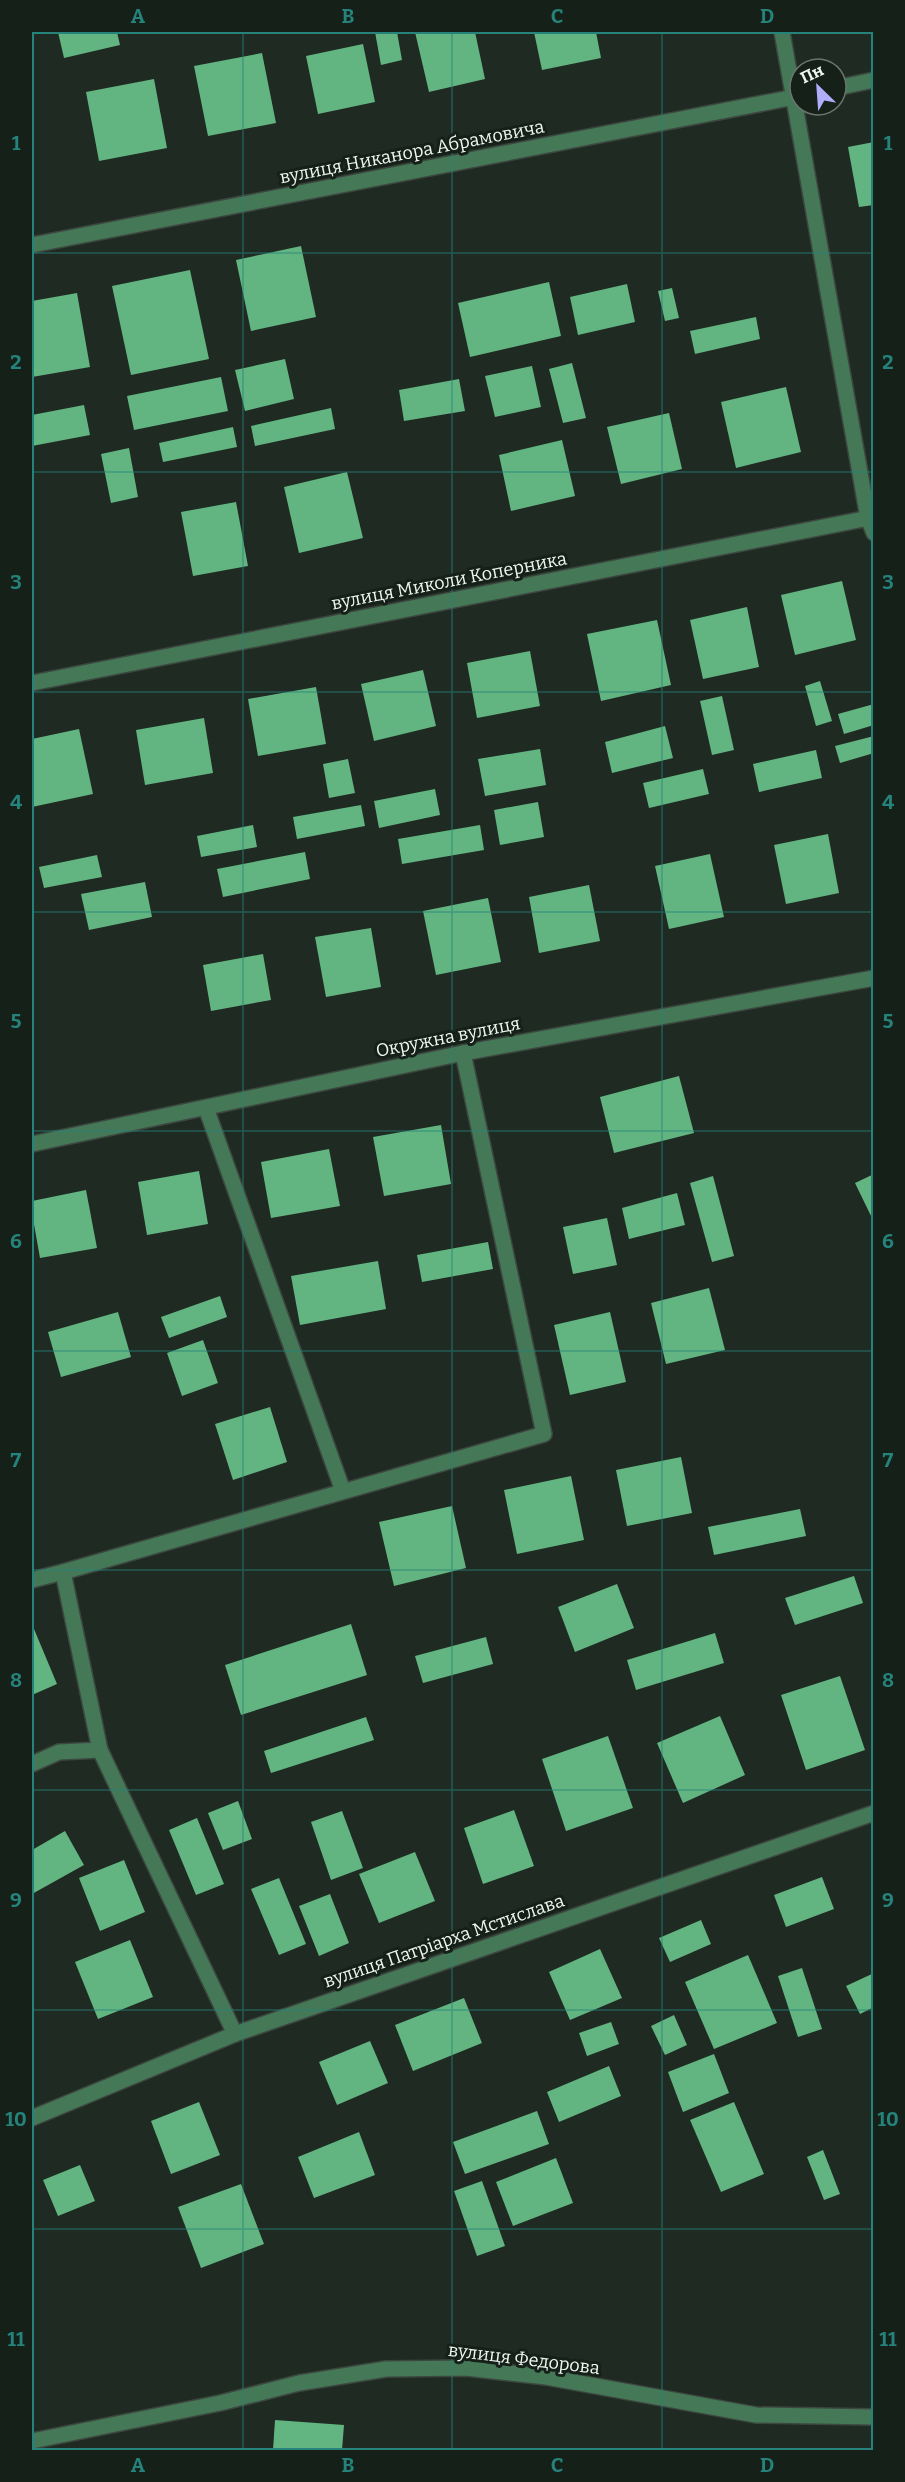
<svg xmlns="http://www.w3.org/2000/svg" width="905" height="2482" font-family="Bitter,serif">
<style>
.building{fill:#62b581}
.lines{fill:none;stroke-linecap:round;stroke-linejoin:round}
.minor-casing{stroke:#3c473f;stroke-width:18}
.minor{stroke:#447857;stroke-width:15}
.grid{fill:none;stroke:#25837b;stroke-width:1.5;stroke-opacity:0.55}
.labels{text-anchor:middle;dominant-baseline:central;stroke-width:6;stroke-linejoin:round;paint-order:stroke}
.street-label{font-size:18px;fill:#eef6f0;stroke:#152019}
.neatline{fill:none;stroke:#25837b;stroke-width:2}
.grid-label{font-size:20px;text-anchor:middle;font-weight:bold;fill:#25837b}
</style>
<rect width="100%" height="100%" fill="#1f2a22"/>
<!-- building -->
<g class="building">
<polygon points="58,32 117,32 120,45 64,58"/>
<polygon points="375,32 397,32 402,60 381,65"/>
<polygon points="415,32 475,32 485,79 429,92"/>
<polygon points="534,32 596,32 601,58 542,70"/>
<polygon points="363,44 375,102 318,114 306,56"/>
<polygon points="262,53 276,123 208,136 194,66"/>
<polygon points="154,79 167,148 99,161 86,92"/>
<polygon points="874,142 874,205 859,207 848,147"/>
<polygon points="301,246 316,317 251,331 236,260"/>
<polygon points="190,270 209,359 131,375 112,286"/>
<polygon points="549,282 561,336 470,357 458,303"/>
<polygon points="627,284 635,322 578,335 570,297"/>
<polygon points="672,288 679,318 665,321 658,291"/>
<polygon points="77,293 90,367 32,377 32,301"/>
<polygon points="756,317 760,339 695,354 690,331"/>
<polygon points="285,359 294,399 245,411 235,370"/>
<polygon points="572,363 586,418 563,423 549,369"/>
<polygon points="532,366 541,407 495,417 485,376"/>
<polygon points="221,377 228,411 134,430 127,396"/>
<polygon points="459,379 465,411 404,421 399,390"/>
<polygon points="786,387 801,452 736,468 721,402"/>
<polygon points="84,405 90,435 32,446 32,415"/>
<polygon points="331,408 335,429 255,446 251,426"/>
<polygon points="669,413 682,469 621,484 607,427"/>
<polygon points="233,427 237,447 163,462 159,443"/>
<polygon points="562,440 575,496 511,511 499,455"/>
<polygon points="129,448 138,497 111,503 101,454"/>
<polygon points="347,472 363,538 299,553 284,487"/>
<polygon points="236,502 248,566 193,576 181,512"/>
<polygon points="842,581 856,640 795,655 781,595"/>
<polygon points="747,607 759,667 703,679 690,620"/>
<polygon points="657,620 671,685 601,701 587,634"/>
<polygon points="530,651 540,706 477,718 467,663"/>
<polygon points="423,670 436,726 374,741 361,684"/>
<polygon points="820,681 832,721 816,726 805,686"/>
<polygon points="316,687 326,744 258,756 248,699"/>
<polygon points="722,696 734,750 712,755 700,701"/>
<polygon points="874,704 874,725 844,734 838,714"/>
<polygon points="204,718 213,773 145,785 136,730"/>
<polygon points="665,726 673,758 612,773 605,742"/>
<polygon points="79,729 93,794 32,807 32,739"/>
<polygon points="874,736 874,753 840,763 835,746"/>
<polygon points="540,749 546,785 485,796 478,759"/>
<polygon points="816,750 822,778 759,792 753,764"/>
<polygon points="348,759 355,793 329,798 323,764"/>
<polygon points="703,769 709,794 649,808 643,783"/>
<polygon points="435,789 440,815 379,828 374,801"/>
<polygon points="538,802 544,837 500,845 494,810"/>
<polygon points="361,805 365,826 297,839 293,817"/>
<polygon points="253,825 257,847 201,857 197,836"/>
<polygon points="480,825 484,850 402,864 398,839"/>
<polygon points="828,834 839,893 786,904 774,845"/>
<polygon points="305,852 310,879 223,897 217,869"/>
<polygon points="710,854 724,917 669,929 655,866"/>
<polygon points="97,855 102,877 44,888 39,867"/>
<polygon points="145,882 152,917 89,930 81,894"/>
<polygon points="589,885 600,941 539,953 529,897"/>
<polygon points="488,898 501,962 436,975 423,911"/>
<polygon points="371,928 381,987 326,997 315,937"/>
<polygon points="263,954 271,1000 211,1011 203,965"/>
<polygon points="679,1076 694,1133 614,1153 600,1097"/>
<polygon points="441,1125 451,1184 384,1196 373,1137"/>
<polygon points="329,1149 340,1206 271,1218 261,1162"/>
<polygon points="199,1171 208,1224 147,1235 138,1182"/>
<polygon points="874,1174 874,1217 872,1218 855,1183"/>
<polygon points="713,1176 734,1256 712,1262 690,1183"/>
<polygon points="86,1190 97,1248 40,1258 32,1213 32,1201"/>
<polygon points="677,1193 685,1225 629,1239 622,1208"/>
<polygon points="607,1218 617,1265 573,1274 563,1227"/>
<polygon points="488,1242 493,1269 422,1282 417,1255"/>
<polygon points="378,1261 386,1309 300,1325 291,1276"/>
<polygon points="709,1288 725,1350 666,1364 651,1303"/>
<polygon points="220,1296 227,1317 169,1338 161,1317"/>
<polygon points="118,1312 131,1357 61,1377 48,1332"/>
<polygon points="610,1312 626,1382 570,1395 554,1325"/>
<polygon points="203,1340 218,1383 182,1396 167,1353"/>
<polygon points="270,1407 287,1462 233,1480 215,1424"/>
<polygon points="681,1457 692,1513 627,1526 616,1470"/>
<polygon points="571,1476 584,1540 517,1554 504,1490"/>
<polygon points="452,1506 466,1568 394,1586 379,1522"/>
<polygon points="800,1509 806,1536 714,1555 708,1527"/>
<polygon points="854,1576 863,1603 795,1625 785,1598"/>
<polygon points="617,1584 634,1628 575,1652 558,1607"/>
<polygon points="351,1624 367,1675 241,1715 225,1665"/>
<polygon points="34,1629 57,1684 32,1695 32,1631"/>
<polygon points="715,1633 724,1663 636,1690 627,1660"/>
<polygon points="486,1637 493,1664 423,1683 415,1656"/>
<polygon points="840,1676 865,1750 806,1770 781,1695"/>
<polygon points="720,1716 745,1775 683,1803 657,1743"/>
<polygon points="366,1717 374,1740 271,1773 264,1751"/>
<polygon points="608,1736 633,1808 566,1831 542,1759"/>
<polygon points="238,1801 252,1839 223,1850 208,1813"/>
<polygon points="514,1810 534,1866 483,1884 464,1828"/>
<polygon points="342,1811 363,1868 331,1880 311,1822"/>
<polygon points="197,1818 224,1884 196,1895 169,1830"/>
<polygon points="65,1831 84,1865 32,1894 32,1850"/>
<polygon points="415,1852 435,1901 379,1923 359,1874"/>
<polygon points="124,1860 145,1912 100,1931 79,1878"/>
<polygon points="822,1877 834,1909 786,1927 774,1895"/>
<polygon points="279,1878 306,1944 279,1955 251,1889"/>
<polygon points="330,1894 349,1943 319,1956 299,1906"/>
<polygon points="701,1920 711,1944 670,1962 659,1938"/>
<polygon points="130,1940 153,1997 98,2019 75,1962"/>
<polygon points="600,1949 622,1998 570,2020 549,1972"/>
<polygon points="748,1955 777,2023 714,2049 685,1982"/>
<polygon points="802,1968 822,2029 798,2037 778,1976"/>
<polygon points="874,1973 874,2007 860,2014 846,1986"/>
<polygon points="464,1998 482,2043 413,2071 395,2025"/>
<polygon points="674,2015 687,2045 665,2055 651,2026"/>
<polygon points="611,2022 619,2044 587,2056 579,2033"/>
<polygon points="370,2041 388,2083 337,2105 319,2062"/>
<polygon points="714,2054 729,2093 683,2112 668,2072"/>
<polygon points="609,2066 621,2096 559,2122 547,2092"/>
<polygon points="199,2102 220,2155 171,2174 151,2121"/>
<polygon points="734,2102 764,2174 721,2192 690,2120"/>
<polygon points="537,2111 549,2144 465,2174 453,2142"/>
<polygon points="359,2132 375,2175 314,2198 298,2157"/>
<polygon points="823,2150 840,2194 824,2200 807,2157"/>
<polygon points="556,2158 573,2203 513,2226 496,2182"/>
<polygon points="80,2165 95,2201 58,2216 43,2180"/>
<polygon points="482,2181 505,2246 477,2256 454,2191"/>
<polygon points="241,2184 264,2244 201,2268 178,2207"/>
<polygon points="275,2420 344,2425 342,2450 273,2450"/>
</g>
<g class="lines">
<!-- minor casing -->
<g class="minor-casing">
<g id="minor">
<polyline points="782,32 868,518 874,533"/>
<polyline points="836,88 874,80"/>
<polyline points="32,245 800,96"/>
<polyline points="32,683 874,517"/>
<polyline points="206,1108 343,1491"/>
<polyline points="32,1144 463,1053 874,978"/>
<polyline points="63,1572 544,1434 463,1053"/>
<polyline points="32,1580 63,1572 100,1750 235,2034"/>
<polyline points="32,1764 59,1752 100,1750"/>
<polyline points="32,2118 235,2034 874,1813"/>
<polyline points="32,2441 220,2403 299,2383 386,2369 466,2368 546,2377 756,2415 874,2417"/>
</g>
</g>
<!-- minor -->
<use href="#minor" class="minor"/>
</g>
<!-- grid -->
<path class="grid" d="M 243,32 L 243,2450M 452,32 L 452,2450M 662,32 L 662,2450M 32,253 L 874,253M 32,472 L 874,472M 32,692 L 874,692M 32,912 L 874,912M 32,1131 L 874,1131M 32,1351 L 874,1351M 32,1570 L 874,1570M 32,1790 L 874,1790M 32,2010 L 874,2010M 32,2229 L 874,2229"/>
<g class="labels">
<!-- street labels -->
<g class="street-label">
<text transform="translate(412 152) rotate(-11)">вулиця Никанора Абрамовича</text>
<text transform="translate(449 581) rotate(-11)">вулиця Миколи Коперника</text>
<text transform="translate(448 1037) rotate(-11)">Окружна вулиця</text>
<text transform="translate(444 1941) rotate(-19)">вулиця Патріарха Мстислава</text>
<text transform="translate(524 2359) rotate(7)">вулиця Федорова</text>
</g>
</g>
<!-- border -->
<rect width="905" height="2482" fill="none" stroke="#152019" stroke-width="66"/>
<!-- north arrow -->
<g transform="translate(818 87) rotate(335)"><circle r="28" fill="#152019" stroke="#6c766f" stroke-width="1.5"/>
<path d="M0-4.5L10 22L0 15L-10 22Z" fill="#b0aefa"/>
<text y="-9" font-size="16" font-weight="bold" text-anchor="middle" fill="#eef6f0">Пн</text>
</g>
<rect x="33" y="33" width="839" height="2416" class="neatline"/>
<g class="grid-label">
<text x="138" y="23">A</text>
<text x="348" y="23">B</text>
<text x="557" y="23">C</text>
<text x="767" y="23">D</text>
<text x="16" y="150">1</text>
<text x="888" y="150">1</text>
<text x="16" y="369">2</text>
<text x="888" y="369">2</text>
<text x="16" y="589">3</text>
<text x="888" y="589">3</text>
<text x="16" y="809">4</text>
<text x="888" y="809">4</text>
<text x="16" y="1028">5</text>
<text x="888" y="1028">5</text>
<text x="16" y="1248">6</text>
<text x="888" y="1248">6</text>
<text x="16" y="1467">7</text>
<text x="888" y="1467">7</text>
<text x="16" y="1687">8</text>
<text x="888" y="1687">8</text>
<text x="16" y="1907">9</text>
<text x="888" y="1907">9</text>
<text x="16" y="2126">10</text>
<text x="888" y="2126">10</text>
<text x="16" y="2346">11</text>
<text x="888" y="2346">11</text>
<text x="138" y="2472">A</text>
<text x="348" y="2472">B</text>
<text x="557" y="2472">C</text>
<text x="767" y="2472">D</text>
</g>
</svg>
